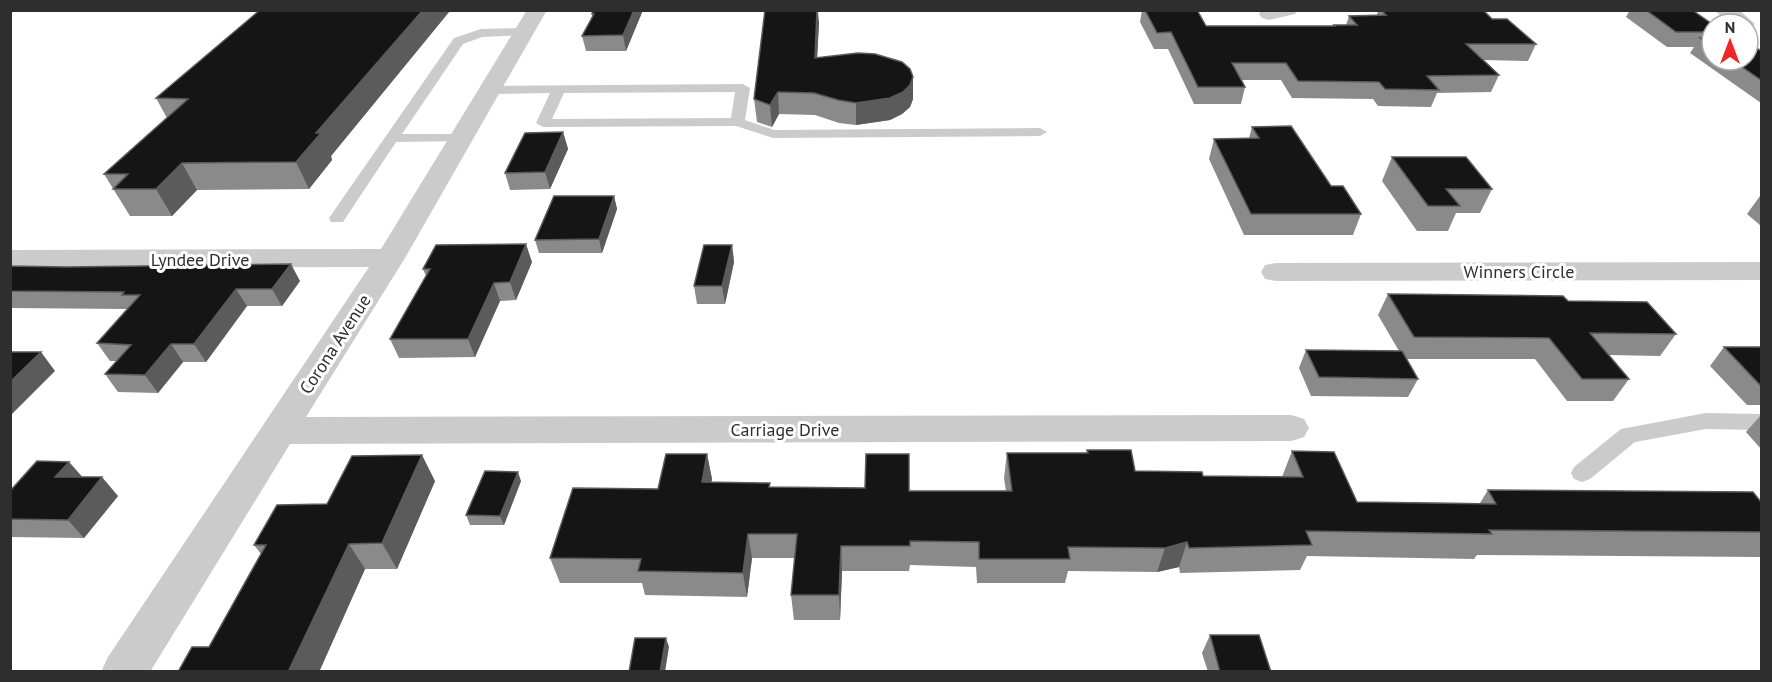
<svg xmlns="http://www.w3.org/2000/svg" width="1772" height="682" font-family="'PT Sans',sans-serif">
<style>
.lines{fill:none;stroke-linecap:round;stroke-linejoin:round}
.stream{fill:#c5dbed;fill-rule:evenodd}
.service{fill:#cbcbcb;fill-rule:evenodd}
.minor{fill:#cbcbcb;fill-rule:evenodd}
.wall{fill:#8a8a8a}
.shaded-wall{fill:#5b5b5b}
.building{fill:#151515;stroke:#5b5b5b;stroke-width:1.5}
.labels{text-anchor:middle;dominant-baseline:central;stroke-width:6;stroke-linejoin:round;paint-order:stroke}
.street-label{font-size:18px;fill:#2e2e2e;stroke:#fff}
</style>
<rect width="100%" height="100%" fill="#fff"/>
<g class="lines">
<!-- stream -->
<polygon class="stream" points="10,10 18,10 10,14"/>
<!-- service -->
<g class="service">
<polygon points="524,28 530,32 528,35 482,37 463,44 402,134 461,134 466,135 468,138 466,141 396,142 343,222 331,222 329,218 454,38 481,29"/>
<path d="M 743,84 L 750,88 L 745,120 L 774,130 L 1040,128 L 1047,132 L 1040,136 L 773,138 L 736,126 L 543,127 L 536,123 L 550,93 L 490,94 L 483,90 L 490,86 ZM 735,92 L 731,118 L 552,119 L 564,93 Z"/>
<polygon points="1706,413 1762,414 1762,430 1706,429 1635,442 1590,479 1582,482 1574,479 1571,473 1574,467 1621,429"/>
</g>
<!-- minor -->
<g class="minor">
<polygon points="527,10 547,10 405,258 306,417 1291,415 1304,419 1309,428 1304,437 1291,441 290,444 150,672 101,672 108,657 369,267 10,268 10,250 381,249"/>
<polygon points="1261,10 1298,10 1295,14 1269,20 1262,18 1259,14"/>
<polygon points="1714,10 1739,10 1755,24 1748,30 1748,24 1731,24"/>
<polygon points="1762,262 1762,280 1276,281 1265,279 1261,272 1265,265 1276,263"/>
</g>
</g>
<!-- wall -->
<g class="wall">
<polygon points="593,10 643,10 626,51 586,51 582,36 592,17 592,14"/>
<polygon points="765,10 818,10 819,23 817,58 913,77 913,99 910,107 902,114 890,120 856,125 839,123 815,115 779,114 772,127 757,122 754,99"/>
<polygon points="1142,10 1197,10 1206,26 1334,26 1334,25 1346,25 1349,16 1377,15 1378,10 1483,10 1492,19 1536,44 1528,61 1484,60 1499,75 1491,92 1437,93 1431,107 1378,106 1373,99 1292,98 1281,80 1242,80 1245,87 1241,104 1194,104 1168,49 1154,49 1140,22"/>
<polygon points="1630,10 1692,10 1712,24 1712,60 1748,60 1761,51 1761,103 1690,53 1694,47 1667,47 1626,17"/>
<polygon points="449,12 331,156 332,160 309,189 197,190 172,216 130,216 104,174 167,118 156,98"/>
<polygon points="1252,127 1331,186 1361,214 1353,235 1244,235 1209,159 1214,139 1249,138"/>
<polygon points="563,132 568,149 550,189 510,190 505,173"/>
<polygon points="1392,157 1492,189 1480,213 1456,213 1448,231 1417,231 1382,181"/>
<polygon points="614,196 617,209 602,253 539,253 535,240"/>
<polygon points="1760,196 1761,197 1761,226 1747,214"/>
<polygon points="732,245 734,262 725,304 697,304 694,286"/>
<polygon points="532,262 516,300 500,301 475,357 399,358 390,339 426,276 423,269"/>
<polygon points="10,266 300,281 282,306 247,306 206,362 183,362 158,393 118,392 105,374 117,361 110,361 97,343 127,309 10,308"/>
<polygon points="1388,294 1568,301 1676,334 1660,356 1609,355 1629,379 1613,401 1567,401 1535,359 1406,359 1418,379 1408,397 1311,396 1299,368 1306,350 1399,351 1378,315"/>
<polygon points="1724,347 1761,349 1761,405 1747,405 1710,366"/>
<polygon points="1761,415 1761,449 1746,432"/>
<polygon points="1087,450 1135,471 1203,476 1282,477 1292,451 1357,502 1480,503 1488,490 1761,502 1761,557 1477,555 1474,559 1307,556 1300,570 1180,573 1179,567 1157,572 1068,571 1065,583 977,583 976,567 910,565 909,571 842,571 840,620 794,620 791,595 795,558 752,558 747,597 645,595 642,583 560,583 550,558 658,489 707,454 712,479 711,482 770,483 770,487 909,491 1006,491 1004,478 1007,453 1086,453"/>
<polygon points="69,462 82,477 118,496 84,538 10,537 10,491"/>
<polygon points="435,481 397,569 365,569 319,672 178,672 209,647 261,554 254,545 327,504"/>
<polygon points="521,481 504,525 470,525 466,515"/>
<polygon points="1210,635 1271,672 1208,672 1202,653"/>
</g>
<!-- shaded-wall -->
<g class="shaded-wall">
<polygon points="423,10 449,10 449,12 331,156 332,160 309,189 296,162 316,133"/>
<polygon points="634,10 643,10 626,51 623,35"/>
<polygon points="817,10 819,23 816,79 815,58"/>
<polygon points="913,77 913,99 910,107 902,114 890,120 856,125 856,103"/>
<polygon points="778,92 779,114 772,127 770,105"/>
<polygon points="563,132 568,149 550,189 545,172"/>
<polygon points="182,163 197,190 172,216 156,189"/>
<polygon points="614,196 617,209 602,253 599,239"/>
<polygon points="526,244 532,262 516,300 510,282"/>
<polygon points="732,245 734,262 725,304 722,286"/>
<polygon points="291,264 300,281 282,306 272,289"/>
<polygon points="494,283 500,301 475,357 468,339"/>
<polygon points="236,289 247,306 206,362 194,344"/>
<polygon points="171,344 183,362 158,393 145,375"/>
<polygon points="41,352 55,371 10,416 10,382"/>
<polygon points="707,454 712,479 707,507 702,482"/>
<polygon points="422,455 435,481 397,569 382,543"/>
<polygon points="69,462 85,480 55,477"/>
<polygon points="518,472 521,481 504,525 500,516"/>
<polygon points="102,477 118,496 84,538 68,520"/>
<polygon points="748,534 752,558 747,597 743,573"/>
<polygon points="1187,542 1179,567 1157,572 1165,548"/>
<polygon points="349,544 365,569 319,672 288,672"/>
<polygon points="841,546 842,571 840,620 839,595"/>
<polygon points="666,638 669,647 665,672 660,672"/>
</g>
<!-- building -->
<g class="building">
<polygon points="260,10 423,10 316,133 321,133 296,162 182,163 156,189 113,189 128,174 104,174 188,99 156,98"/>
<polygon points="593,10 634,10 623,35 582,36 594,14 592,14"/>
<polygon points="765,10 817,10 815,58 858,53 875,54 902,62 910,69 913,77 910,85 903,92 890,98 856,103 838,100 814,93 778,92 770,105 754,99"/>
<polygon points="1145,10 1197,10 1206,26 1335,26 1334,25 1357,25 1349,16 1386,15 1381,10 1483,10 1492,19 1507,19 1536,44 1466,44 1499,75 1427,76 1439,90 1385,89 1379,82 1298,81 1286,63 1232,63 1245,87 1198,87 1171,32 1157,33"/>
<polygon points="1646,10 1692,10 1712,24 1712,32 1676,32"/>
<polygon points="1700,38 1712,38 1712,46"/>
<polygon points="1748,42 1761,51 1761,80 1732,60 1748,60"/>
<polygon points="1291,126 1331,186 1343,186 1361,214 1251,214 1214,139 1259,138 1252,127"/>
<polygon points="563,132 545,172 505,173 525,133"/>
<polygon points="1392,157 1466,157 1492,189 1446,189 1460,206 1428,206"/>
<polygon points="554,196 614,196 599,239 535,240"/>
<polygon points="526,244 510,282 494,283 468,339 390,339 430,269 423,269 436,245"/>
<polygon points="704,245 732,245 722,286 694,286"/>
<polygon points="291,264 272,289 236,289 194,344 171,344 145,375 105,374 131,345 97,343 140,295 122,295 124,292 10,291 10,266 67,267"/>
<polygon points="1388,294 1563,296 1568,301 1647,302 1676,334 1590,333 1629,379 1582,379 1549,338 1414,337"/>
<polygon points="1724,347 1760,347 1761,349 1761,386"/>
<polygon points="1306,350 1402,351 1418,379 1319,377"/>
<polygon points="10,352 41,352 10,382"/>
<polygon points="1087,450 1131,450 1135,471 1202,472 1203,476 1303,477 1292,451 1334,452 1357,502 1496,504 1488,490 1753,492 1761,502 1761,532 1489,530 1492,534 1306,531 1312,545 1189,548 1187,542 1165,548 1068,547 1070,559 979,559 979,542 910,541 910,546 841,546 839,595 791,595 797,534 748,534 743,573 638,571 641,559 550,558 573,488 658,489 666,454 707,454 702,482 770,483 769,487 865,488 866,454 909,454 909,491 1012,491 1007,453 1088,453"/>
<polygon points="422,455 382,543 349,544 288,672 178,672 192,647 209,647 266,545 254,545 277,505 327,504 352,456"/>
<polygon points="37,461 69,462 55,477 102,477 68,520 10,519 10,491"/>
<polygon points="485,471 518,472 500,516 466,515"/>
<polygon points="1210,635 1259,635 1271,672 1220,672"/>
<polygon points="635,638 666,638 660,672 629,672"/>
</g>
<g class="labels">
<!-- street labels -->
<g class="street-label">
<text x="200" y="259">Lyndee Drive</text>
<text x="1519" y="271">Winners Circle</text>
<text transform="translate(335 344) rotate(-57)">Corona Avenue</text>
<text x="785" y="429">Carriage Drive</text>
</g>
</g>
<!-- border -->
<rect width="1772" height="682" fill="none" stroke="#2e2e2e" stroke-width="24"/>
<!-- north arrow -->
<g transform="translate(1730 42)"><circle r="28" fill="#ffffff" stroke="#ababab" stroke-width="1.5"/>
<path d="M0-4.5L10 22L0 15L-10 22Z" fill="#f02526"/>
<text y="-9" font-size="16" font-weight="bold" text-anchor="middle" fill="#2e2e2e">N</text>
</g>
</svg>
